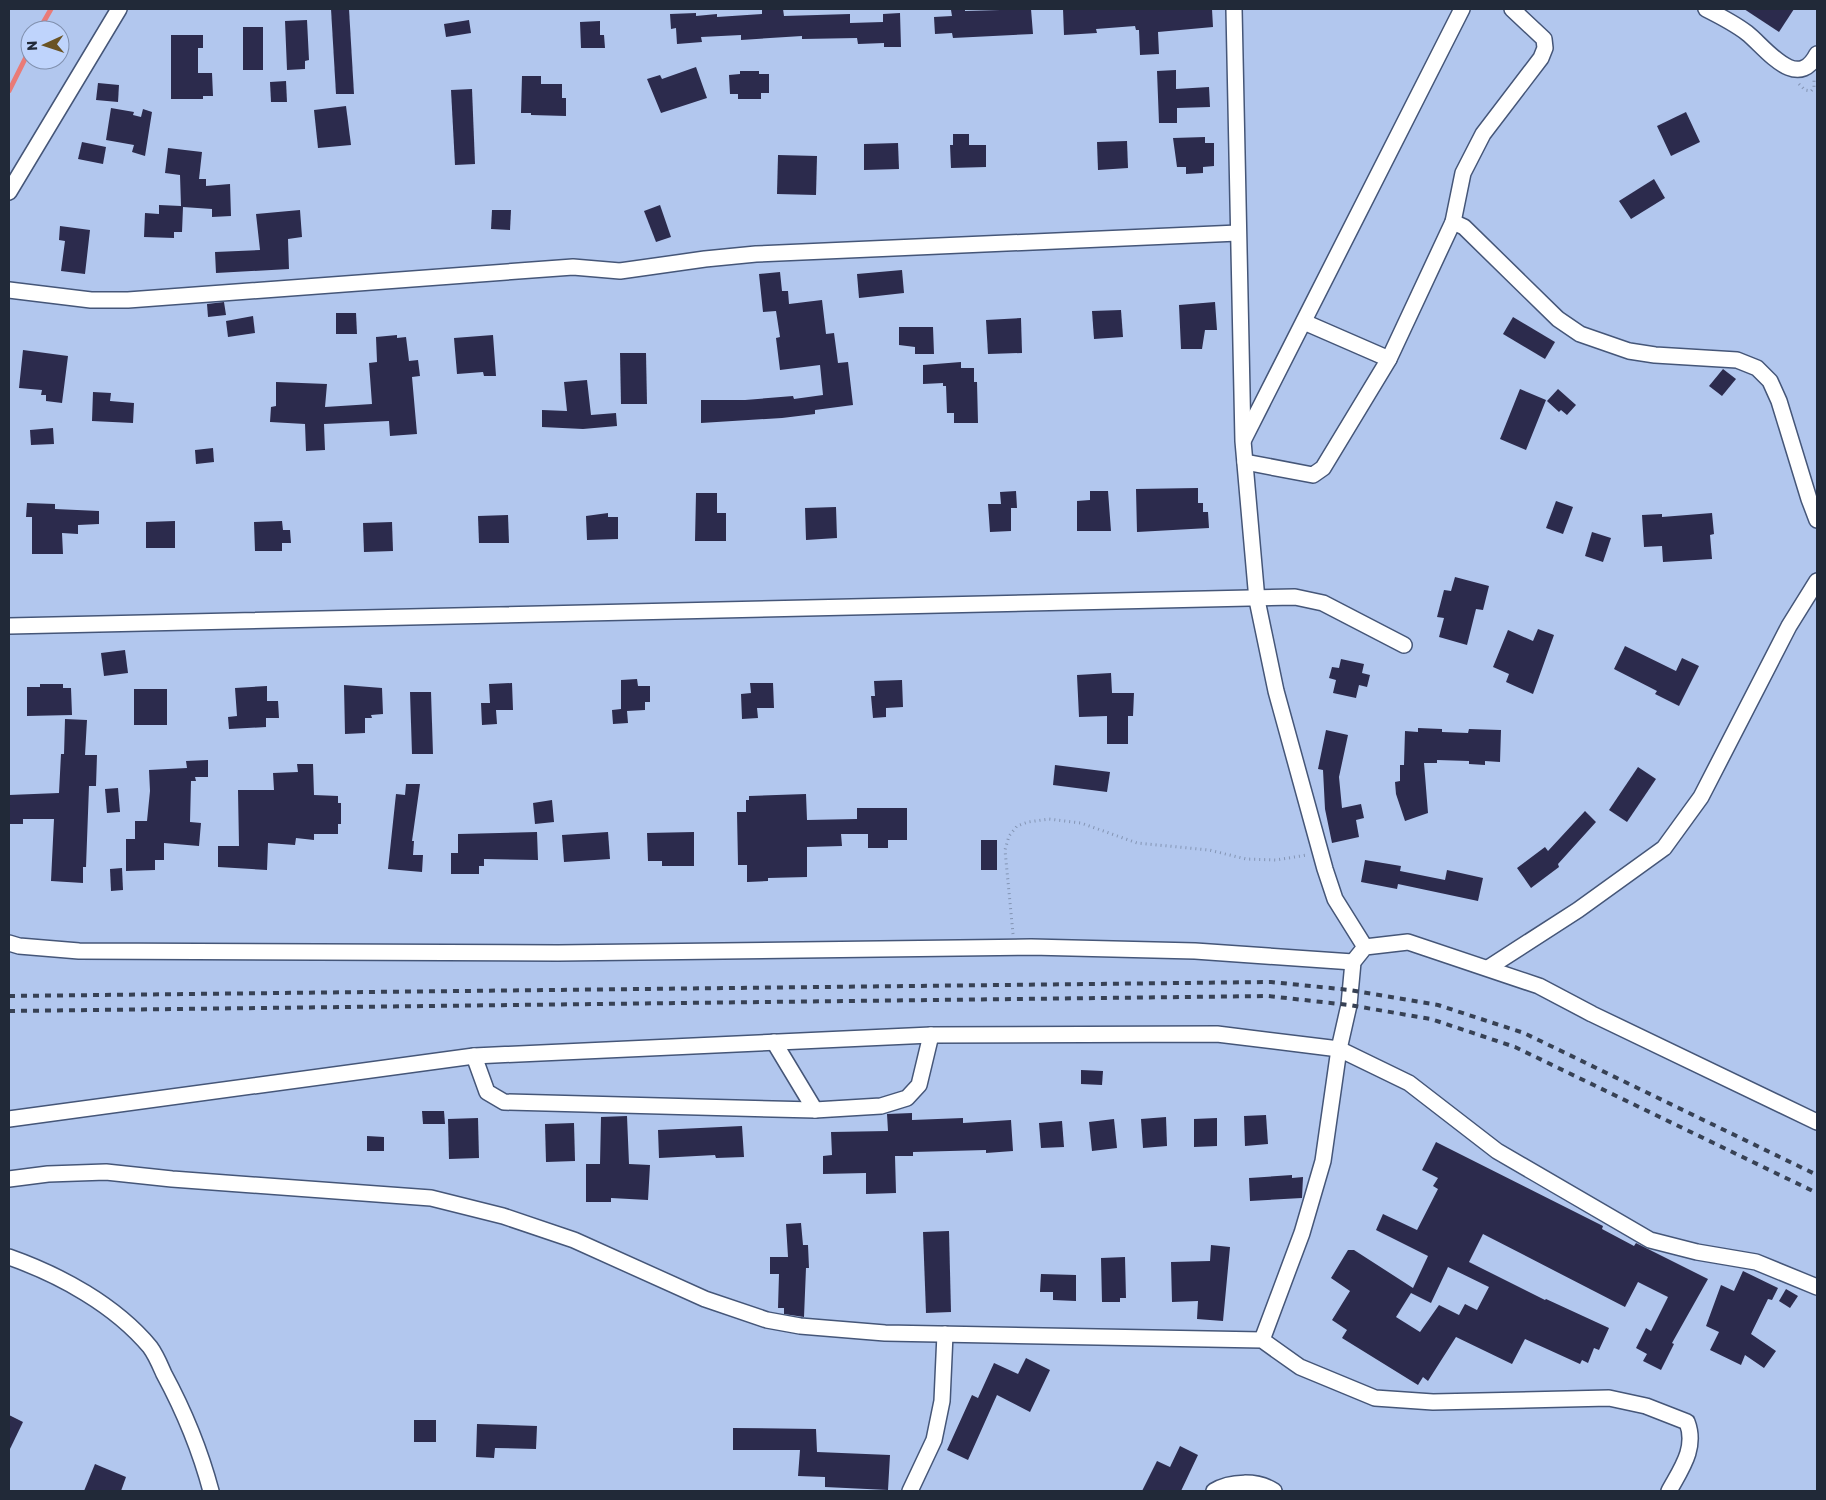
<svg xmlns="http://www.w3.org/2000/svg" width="1826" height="1500" font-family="Rubik,sans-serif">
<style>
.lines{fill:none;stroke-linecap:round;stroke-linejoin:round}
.stream{stroke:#e97b77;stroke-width:5}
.building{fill:#2c2b4d;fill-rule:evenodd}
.minor-casing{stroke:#455678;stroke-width:18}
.path{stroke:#8394b3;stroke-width:3;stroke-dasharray:1 4;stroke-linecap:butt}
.minor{stroke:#fff;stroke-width:15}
.rail{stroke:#374154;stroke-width:4;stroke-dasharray:6 6;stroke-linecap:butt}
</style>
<rect width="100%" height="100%" fill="#b2c7ee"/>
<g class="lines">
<!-- stream -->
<g class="stream">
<polyline points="39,30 51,9"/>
<polyline points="9,91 30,49"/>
</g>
</g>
<!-- building -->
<g class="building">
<polygon points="331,9 349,9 354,94 336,94"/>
<polygon points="762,9 783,9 784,16 850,14 850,23 883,22 883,14 900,13 901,47 884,47 884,43 858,44 857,38 802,39 802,36 741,40 741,35 701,37 702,42 677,44 676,28 671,29 670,14 696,13 696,16 717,14 717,17 762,14"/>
<polygon points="965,9 965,11 1031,9 1033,34 953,38 952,33 935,34 934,17 952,16 951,10"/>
<polygon points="1063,9 1212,9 1213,27 1158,32 1159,54 1140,55 1139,30 1136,30 1135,26 1096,29 1097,33 1064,35"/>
<polygon points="1744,9 1794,9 1779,32"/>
<polygon points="307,20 309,60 305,61 305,69 287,70 285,21"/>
<polygon points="469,20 471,33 446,37 444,24"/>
<polygon points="600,21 600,35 604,35 605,48 581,48 580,22"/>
<rect x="243" y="27" width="20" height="43"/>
<polygon points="171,35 203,35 203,48 198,48 198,73 212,73 213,96 203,96 203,99 171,99"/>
<polygon points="696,67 707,98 661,113 647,79 660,75 662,79"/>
<polygon points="1176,70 1176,89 1209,87 1210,107 1177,108 1177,123 1159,123 1157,71"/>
<polygon points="740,71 759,71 759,74 769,74 769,93 761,93 761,99 738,99 738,94 730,94 729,75 740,74"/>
<polygon points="522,76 541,76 541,84 562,84 562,98 566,98 566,116 531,115 531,113 521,113"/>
<polygon points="286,81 287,102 271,102 270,82"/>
<polygon points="98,83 119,85 118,102 96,100"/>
<polygon points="472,89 475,164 455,165 451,90"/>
<polygon points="346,106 351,145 318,148 314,110"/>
<polygon points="111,108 134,112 133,115 141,117 143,109 152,112 145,156 132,152 134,145 106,140"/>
<polygon points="1686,112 1700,142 1671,156 1657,126"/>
<polygon points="953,134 969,134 969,145 986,145 986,167 951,168 950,145 953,145"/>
<polygon points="1205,137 1205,143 1214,143 1214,166 1203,167 1203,173 1186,174 1186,167 1177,167 1173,138"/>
<polygon points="1127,141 1128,168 1098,170 1097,142"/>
<polygon points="82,142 106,147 103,164 78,159"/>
<polygon points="898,143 899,169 864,170 864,144"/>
<polygon points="168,148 202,152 199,179 206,179 206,186 230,184 231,216 212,217 212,209 183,207 182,232 174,232 174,238 144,237 145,213 159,214 159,205 181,206 180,175 165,173"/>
<polygon points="778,155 817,156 816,195 777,194"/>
<polygon points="1654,179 1665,198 1631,219 1619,201"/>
<polygon points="660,205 671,237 656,242 644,211"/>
<polygon points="300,210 302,237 288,239 289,269 216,273 215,252 260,250 256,214"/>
<polygon points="492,210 511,210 510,230 491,229"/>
<polygon points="60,226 90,230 85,274 61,271 65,241 59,240"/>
<polygon points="902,270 904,293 859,298 857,274"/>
<polygon points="780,272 782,291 788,291 789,304 822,300 826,334 834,333 838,363 848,362 853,405 815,410 815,414 782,418 701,423 701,400 745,400 793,396 794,399 823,395 820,365 780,370 776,338 780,337 776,311 763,312 759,274"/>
<polygon points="224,302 226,315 208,317 207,304"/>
<polygon points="1215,302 1217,330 1205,330 1202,349 1181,349 1179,305"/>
<polygon points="1121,310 1123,337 1094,339 1092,311"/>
<polygon points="336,313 356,313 357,334 336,334"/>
<polygon points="253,316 255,333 228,337 226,321"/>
<polygon points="1513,317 1555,342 1545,359 1503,334"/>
<polygon points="1021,318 1022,353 988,354 986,320"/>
<polygon points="899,327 933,327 934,354 915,354 915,347 899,345"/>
<polygon points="397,335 397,338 406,337 409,361 418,360 420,376 412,377 417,434 390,436 389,421 324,424 325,450 306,451 305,424 270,422 271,407 276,406 276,382 327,384 325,407 372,404 369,363 377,362 376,337"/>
<polygon points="493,335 496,376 484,376 483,372 457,374 454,338"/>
<polygon points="23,350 68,356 62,403 46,401 46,395 41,395 42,390 19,388"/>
<polygon points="620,353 646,353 647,404 621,404"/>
<polygon points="961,362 961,368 974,368 974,382 977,382 978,423 954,423 954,413 947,413 946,386 943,386 943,383 923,384 923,365"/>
<polygon points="1723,369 1736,379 1722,396 1709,386"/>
<polygon points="587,380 591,415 616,413 617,426 583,429 542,427 542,410 567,411 564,382"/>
<polygon points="1520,389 1546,400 1526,450 1500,439"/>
<polygon points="1558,389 1576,405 1567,415 1561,410 1559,412 1547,401"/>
<polygon points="93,392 111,393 110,401 134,403 133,423 92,421"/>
<polygon points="53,428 54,444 31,445 30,430"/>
<polygon points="213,448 214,462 196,464 195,450"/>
<polygon points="1198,488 1198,503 1203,503 1203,512 1208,512 1209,528 1137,532 1136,489"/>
<polygon points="1016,491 1017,508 1011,508 1011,531 990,532 988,504 1001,504 1000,492"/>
<polygon points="1090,491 1108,491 1111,531 1077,531 1077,501 1090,500"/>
<polygon points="696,493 717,493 717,513 726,513 726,541 695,541"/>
<polygon points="1556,501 1573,507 1563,534 1546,528"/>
<polygon points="27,503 55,504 55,509 99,511 99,524 78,525 78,534 62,533 63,554 32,554 32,517 26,517"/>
<polygon points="836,507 837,538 806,540 805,508"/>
<polygon points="608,513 608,517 618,517 618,539 587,540 586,516"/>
<polygon points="1712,513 1714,534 1710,535 1712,559 1663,562 1662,546 1644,547 1642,515 1662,514 1662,517"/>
<polygon points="508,515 509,543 479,543 478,516"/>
<polygon points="175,521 175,548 146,548 146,522"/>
<polygon points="282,521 283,530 290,530 291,543 282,543 282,551 255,551 254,522"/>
<polygon points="392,522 393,551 364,552 363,523"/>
<polygon points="1592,532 1611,538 1603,562 1585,556"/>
<polygon points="1455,577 1489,586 1483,610 1476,609 1467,645 1439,637 1444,618 1437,617 1444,590 1451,591"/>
<polygon points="1538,629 1554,635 1533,694 1506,682 1509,674 1493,667 1508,630 1533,641"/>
<polygon points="1625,646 1676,671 1682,658 1699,666 1679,706 1655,694 1657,691 1614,669"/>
<polygon points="125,650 128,673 104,676 101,653"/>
<polygon points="1341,659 1364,664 1362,673 1370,675 1367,687 1359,685 1356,698 1333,693 1336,680 1329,678 1332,667 1339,668"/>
<polygon points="1111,673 1112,693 1134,693 1133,716 1128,716 1128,744 1107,744 1107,716 1079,717 1077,675"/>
<polygon points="637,679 638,686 650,686 650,702 645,702 645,710 627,711 628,723 613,724 612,710 621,709 621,680"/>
<polygon points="902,680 903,707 886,708 886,717 873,718 871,696 875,696 874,681"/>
<polygon points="512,683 513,710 496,710 497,724 482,725 481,703 490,703 489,684"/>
<polygon points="750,683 773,683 774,708 757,708 758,718 742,719 741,694 751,693"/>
<polygon points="40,684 63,684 63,688 71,688 72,715 27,716 27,687 40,687"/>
<polygon points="344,685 382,688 383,714 371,715 372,718 365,718 365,733 345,734"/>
<polygon points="267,686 267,701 278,701 279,718 266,718 266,727 229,729 228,717 237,716 235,688"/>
<rect x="134" y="689" width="33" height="36"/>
<polygon points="410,692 431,692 433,754 412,754"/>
<polygon points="65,719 87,720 85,755 97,755 96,786 89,786 86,867 83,867 83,883 51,881 54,819 23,819 23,824 9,824 9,795 59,793 61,754 64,754"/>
<polygon points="1418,728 1442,729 1442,732 1468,733 1469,729 1501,730 1500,762 1485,761 1485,765 1469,764 1469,761 1437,760 1437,763 1424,763 1428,813 1405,821 1396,794 1395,782 1400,781 1400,765 1404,765 1405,731 1418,732"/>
<polygon points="1326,730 1348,735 1339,777 1342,808 1361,804 1364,818 1356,820 1359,837 1332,843 1325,809 1323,770 1318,769"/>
<polygon points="208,760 208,777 195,777 196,781 191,781 190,822 201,823 199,846 164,843 164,860 155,860 155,870 126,871 126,839 135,839 135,821 147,821 150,791 149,770 187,768 186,761"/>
<polygon points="297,764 313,764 314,795 338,796 338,803 341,803 341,824 338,824 338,834 314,834 314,840 296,838 295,845 268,843 267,870 218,867 218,846 239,846 238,790 274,790 273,773 298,772"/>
<polygon points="1055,765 1110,772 1107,792 1053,785"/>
<polygon points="1638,767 1656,779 1627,822 1609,810"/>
<polygon points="406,784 420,784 412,841 414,841 413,855 423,855 422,872 388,869 396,794 405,795"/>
<polygon points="118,788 120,812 107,813 105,789"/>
<polygon points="806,794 807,820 857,819 857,808 907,808 907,840 888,840 888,848 868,848 868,834 841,834 842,846 807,847 807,877 768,878 768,881 747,882 747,865 738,865 737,812 746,812 746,800 749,800 749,796"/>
<polygon points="552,800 554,822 535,824 533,803"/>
<polygon points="1585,811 1596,822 1558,864 1559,867 1531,888 1517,868 1545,847 1548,851"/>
<polygon points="537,832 538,860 484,859 484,866 479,866 479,874 451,874 451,853 458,853 458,834"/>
<polygon points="608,832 610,859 564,862 562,835"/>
<polygon points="694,832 694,866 662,866 662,861 648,861 647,833"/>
<rect x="981" y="840" width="16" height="30"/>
<polygon points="1365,860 1401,866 1400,871 1445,880 1447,870 1483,878 1478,901 1398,884 1397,889 1361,882"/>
<polygon points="122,868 123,890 111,891 110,869"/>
<polygon points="1081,1070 1103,1071 1102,1085 1081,1084"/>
<polygon points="422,1111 444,1111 445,1124 423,1124"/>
<polygon points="912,1113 912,1120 963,1118 963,1123 1011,1120 1013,1151 986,1153 986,1150 913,1152 913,1156 895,1156 896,1193 866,1194 866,1173 823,1174 823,1156 832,1155 831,1132 888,1131 887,1114"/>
<polygon points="1266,1115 1268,1144 1245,1146 1244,1116"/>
<polygon points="627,1116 629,1164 650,1165 648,1200 611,1198 611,1202 586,1202 586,1164 600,1164 601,1117"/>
<polygon points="1166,1117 1167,1146 1143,1148 1141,1119"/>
<polygon points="478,1118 479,1158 449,1159 448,1119"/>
<polygon points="1217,1118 1217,1146 1194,1147 1194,1119"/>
<polygon points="1114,1119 1117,1148 1092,1151 1089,1122"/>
<polygon points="1062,1121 1064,1147 1041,1148 1039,1123"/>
<polygon points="574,1123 575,1161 546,1162 545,1124"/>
<polygon points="742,1126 744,1157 716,1158 715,1155 659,1158 658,1130"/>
<polygon points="367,1136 384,1137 384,1151 367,1151"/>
<path d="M 1436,1142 L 1603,1226 L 1602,1229 L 1634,1246 L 1636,1243 L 1708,1279 L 1672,1343 L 1674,1344 L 1661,1370 L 1643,1361 L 1647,1354 L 1636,1348 L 1646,1328 L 1651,1331 L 1668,1297 L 1638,1282 L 1625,1307 L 1483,1234 L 1469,1262 L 1545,1300 L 1546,1299 L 1609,1328 L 1599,1350 L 1594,1348 L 1588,1363 L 1582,1360 L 1580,1364 L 1525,1339 L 1512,1364 L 1456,1337 L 1428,1381 L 1423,1377 L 1418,1385 L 1342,1338 L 1347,1330 L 1332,1320 L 1350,1291 L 1331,1278 L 1348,1250 L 1354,1250 L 1413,1288 L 1428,1256 L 1376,1230 L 1383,1214 L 1417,1230 L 1438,1189 L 1433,1186 L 1438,1178 L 1422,1170 ZM 1448,1267 L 1489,1287 L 1477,1310 L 1465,1304 L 1459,1315 L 1439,1305 L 1420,1332 L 1396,1317 L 1411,1293 L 1431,1303 Z"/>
<polygon points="1292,1175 1292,1178 1303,1177 1302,1198 1250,1201 1249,1178"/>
<polygon points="801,1223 803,1245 808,1245 809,1268 806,1268 804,1317 784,1314 784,1308 778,1308 779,1274 770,1274 770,1257 788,1257 786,1224"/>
<polygon points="949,1231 951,1312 926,1313 923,1232"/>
<polygon points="1211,1245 1230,1247 1223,1321 1197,1319 1198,1301 1172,1302 1171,1262 1210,1261"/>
<polygon points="1125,1257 1126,1298 1120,1298 1120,1302 1102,1302 1101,1258"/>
<polygon points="1743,1271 1778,1288 1772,1300 1768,1299 1751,1334 1776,1351 1764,1368 1745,1355 1741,1365 1710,1350 1719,1332 1706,1326 1721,1285 1734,1291"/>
<polygon points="1041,1274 1076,1275 1076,1301 1053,1300 1053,1292 1040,1292"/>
<polygon points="1786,1289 1798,1296 1790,1308 1779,1301"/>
<polygon points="1026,1358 1050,1370 1030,1412 997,1395 968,1460 947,1450 972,1395 978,1398 994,1363 1018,1374"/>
<polygon points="9,1415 23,1422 9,1451"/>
<rect x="414" y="1420" width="22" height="22"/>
<polygon points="477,1424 537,1426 536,1449 495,1448 494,1458 476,1457"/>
<polygon points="733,1428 816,1429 817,1452 890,1455 888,1490 825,1487 825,1477 798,1476 800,1450 733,1450"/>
<polygon points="1180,1446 1198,1455 1181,1491 1142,1491 1157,1461 1170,1467"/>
<polygon points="95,1464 126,1477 121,1491 84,1491"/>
</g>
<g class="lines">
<!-- minor casing -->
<g class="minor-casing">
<g id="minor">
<polyline points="1234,9 1243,441 1257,600 1276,691 1325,869 1335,899 1365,947"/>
<path d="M 1706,9 C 1720,16 1734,23 1747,33 C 1765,47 1797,93 1817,54"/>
<polyline points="9,192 119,9"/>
<polyline points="1453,222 1464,227 1558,319 1580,334 1629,351 1655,355 1737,360 1757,368 1770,381 1779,401 1809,499 1817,520"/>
<polyline points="9,290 91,300 128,300 573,267 620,271 705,259 756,254 1238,233"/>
<polyline points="1304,322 1389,359"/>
<polyline points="1244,439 1462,9"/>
<polyline points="1245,462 1313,475 1323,468 1389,359 1453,222 1463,173 1483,134 1541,58 1545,48 1544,39 1512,9"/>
<polyline points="9,626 1295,597 1323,603 1404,645"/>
<polyline points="9,943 19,946 79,951 558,953 1031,947 1195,951 1353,962"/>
<polyline points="1488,968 1578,910 1664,848 1701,797 1789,626 1817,581"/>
<polyline points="774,1042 815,1110"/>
<polyline points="474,1056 487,1092 504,1102 815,1110 881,1106 907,1098 919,1085 931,1035"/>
<polyline points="9,1119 474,1056 931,1035 1217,1034 1339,1049 1409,1083 1497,1151 1650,1240 1697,1252 1756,1262 1817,1287"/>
<path d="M 9,1179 L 48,1174 L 106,1172 L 172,1179 L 431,1198 L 503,1216 L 574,1240 L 705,1299 L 767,1320 L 800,1326 L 885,1333 L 1262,1340 L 1300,1367 L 1375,1398 L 1433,1402 L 1609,1398 L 1646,1406 L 1687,1422 C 1697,1448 1681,1469 1669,1491"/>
<path d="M 9,1257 C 60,1275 115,1305 150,1347 C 156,1355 160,1365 164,1374 C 184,1411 200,1450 211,1491"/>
<polyline points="1262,1340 1302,1233 1323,1161 1339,1049 1349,1005 1353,962 1365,947 1408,942 1539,986 1592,1014 1817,1122"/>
<polyline points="910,1491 934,1440 942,1401 945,1334"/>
<path d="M 1214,1491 C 1230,1481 1258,1480 1274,1491"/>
</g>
</g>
<!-- path -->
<g class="path">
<polyline points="1799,84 1805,90 1811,91 1814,88 1814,78"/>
<polyline points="1013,934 1005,850 1009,836 1017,826 1028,822 1049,819 1081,823 1137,843 1209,850 1246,859 1276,860 1307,855"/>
</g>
<!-- minor -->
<use href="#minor" class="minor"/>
<!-- rail -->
<g class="rail">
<polyline points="9,996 1271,982 1350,990 1438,1005 1524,1033 1817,1175"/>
<polyline points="9,1011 1268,996 1349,1005 1431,1019 1515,1047 1817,1193"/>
</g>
</g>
<!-- border -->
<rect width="1826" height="1500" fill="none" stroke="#212938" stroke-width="20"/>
<!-- north arrow -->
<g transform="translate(45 45) rotate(267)"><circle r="24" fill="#bfd4fc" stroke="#8090ae"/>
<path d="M0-4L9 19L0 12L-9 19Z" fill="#6a5323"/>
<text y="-8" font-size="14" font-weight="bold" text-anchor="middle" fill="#212938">N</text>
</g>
</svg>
